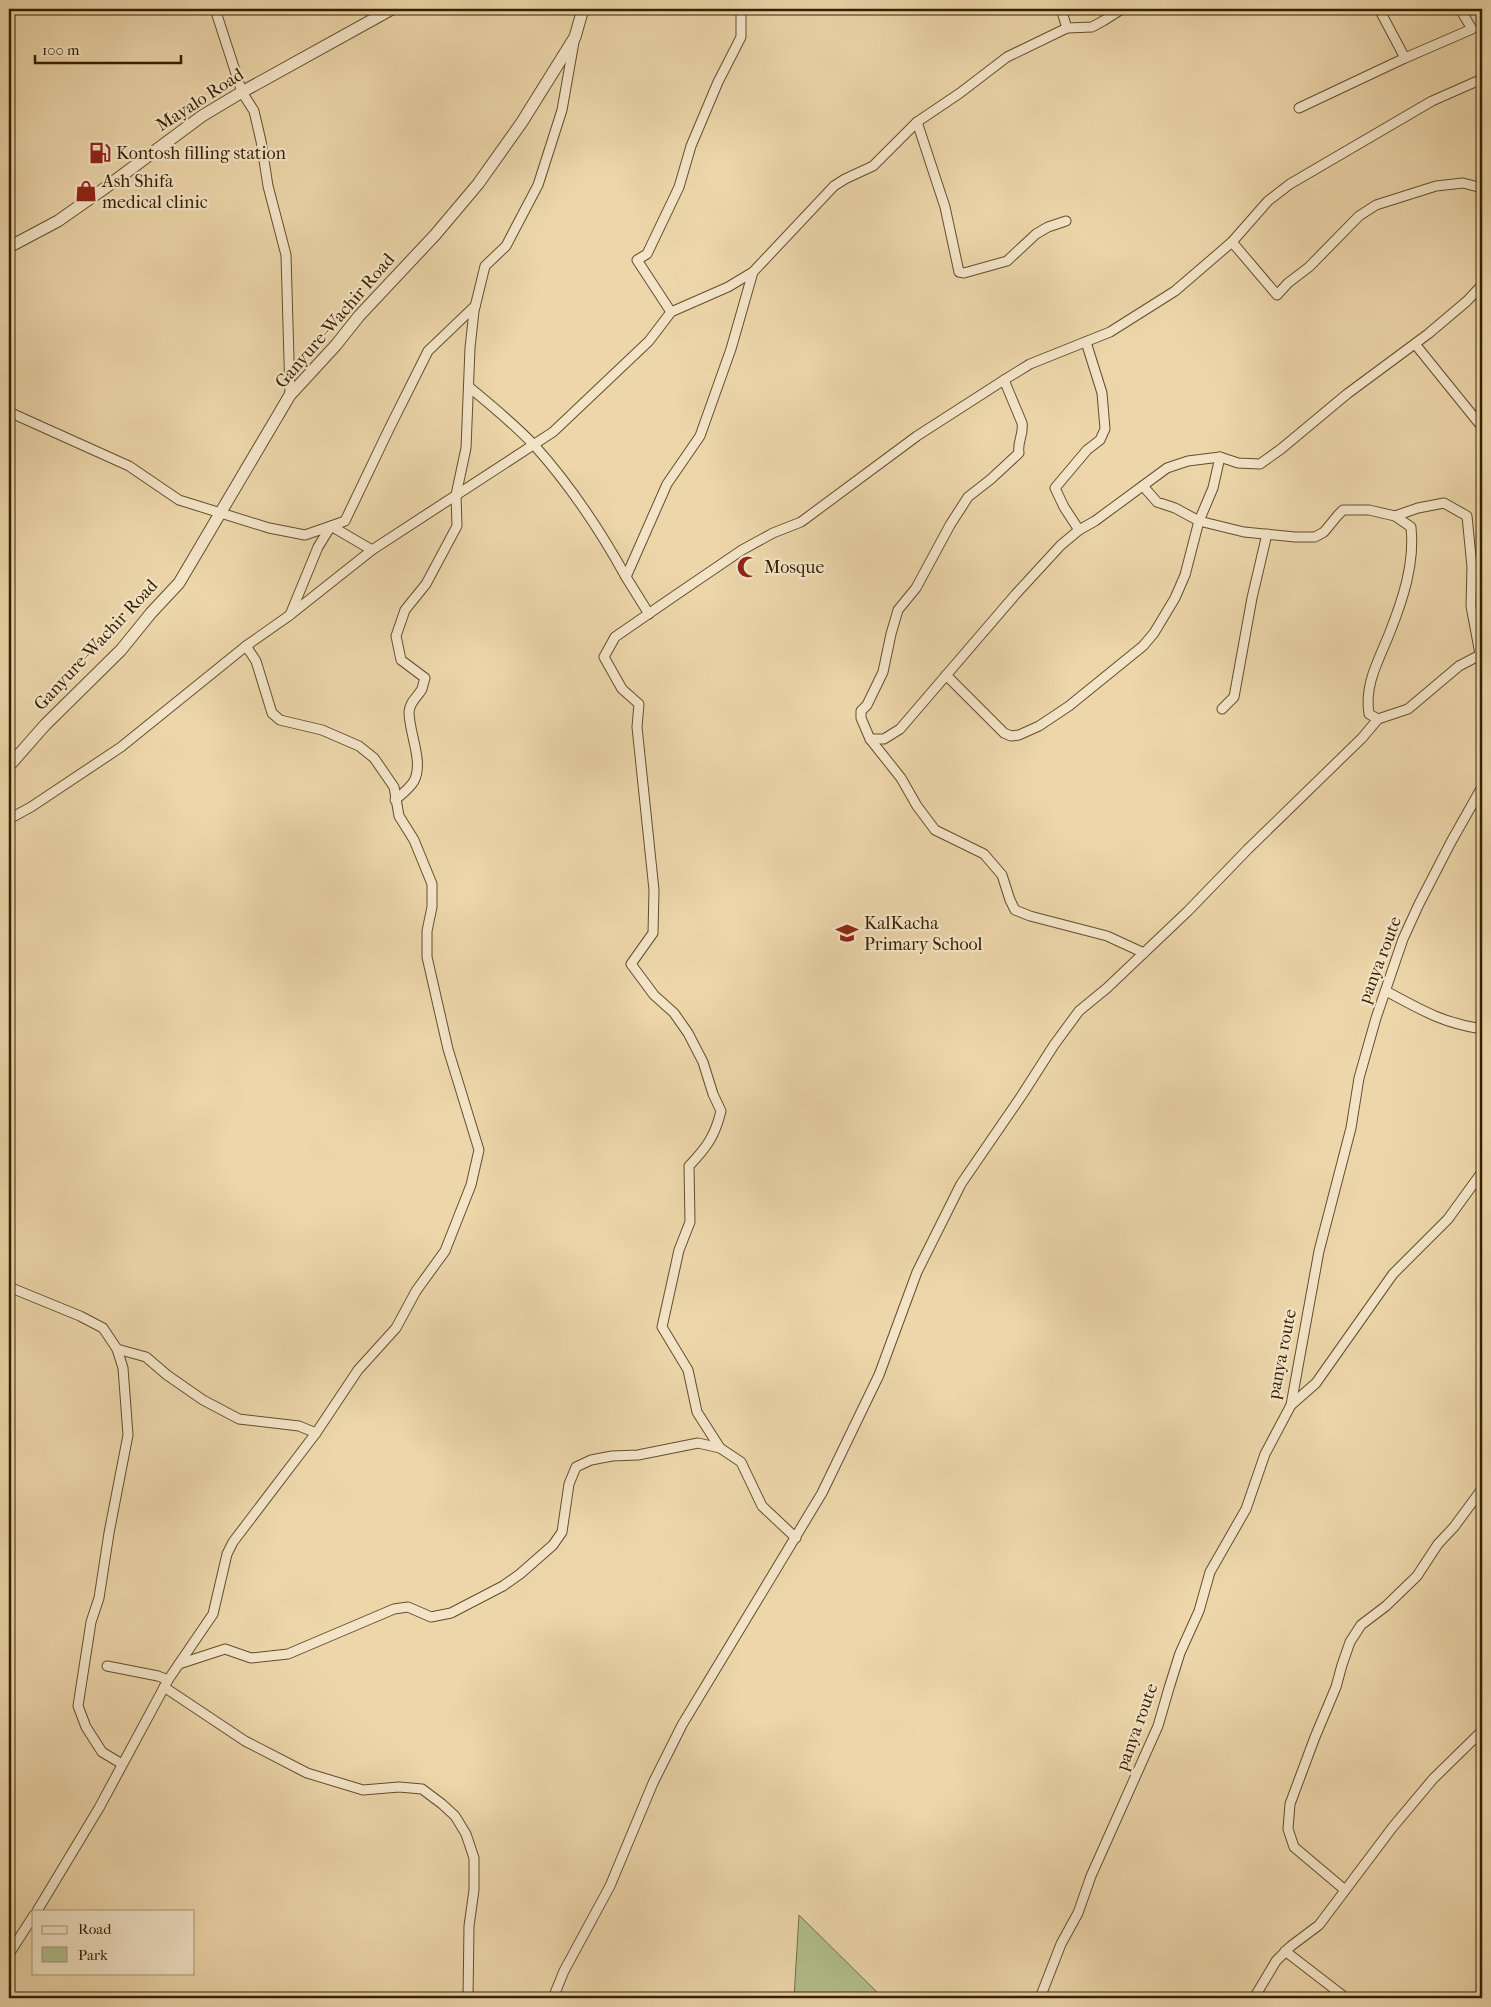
<svg xmlns="http://www.w3.org/2000/svg" width="1491" height="2007" font-family="'IM FELL French Canon',serif">
<style>
.green{fill:#b2bf8d;stroke:#737047}
.lines{fill:none;stroke-linecap:round;stroke-linejoin:round}
.minor-casing{stroke:#624e2b;stroke-width:11}
.tertiary-casing{stroke:#624e2b;stroke-width:13}
.minor{stroke:#f3e4c8;stroke-width:9}
.tertiary{stroke:#f3e4c8;stroke-width:11}
.labels{text-anchor:middle;dominant-baseline:central;stroke-width:4.5;stroke-linejoin:round;paint-order:stroke}
.street-label{font-size:18px;fill:#342001;stroke:#f3e4c8}
.poi-label{font-size:18px;fill:#342001;stroke:#f3e4c8;text-anchor:start}
</style>
<rect width="100%" height="100%" fill="#ecd6aa"/>
<filter id="stains"><feTurbulence type="fractalNoise" baseFrequency=".004" numOctaves="4"/><feColorMatrix values="0 0 0 0 .2 0 0 0 0 .09 0 0 0 0 .02 0 0 0 .5 -.17"/></filter>
<radialGradient id="worn" r=".72"><stop offset=".6" stop-color="#630" stop-opacity="0"/><stop offset="1" stop-color="#630" stop-opacity=".3"/></radialGradient>
<!-- green -->
<polygon class="green" points="799,1915 883,1998 794,1998"/>
<g class="lines">
<!-- minor casing -->
<g class="minor-casing">
<g id="minor">
<polyline points="215,9 242,92 254,111 261,141 268,186 286,255 290,395"/>
<polyline points="1061,9 1067,28"/>
<polyline points="1379,9 1405,58"/>
<polyline points="1299,108 1405,58 1472,29 1460,9"/>
<polyline points="917,122 945,207 959,272 964,273 1007,261 1036,234 1048,227 1066,221"/>
<polyline points="1232,242 1277,295 1288,283 1309,267 1359,216 1376,205 1436,186 1463,183 1482,188"/>
<polyline points="671,312 637,260 647,254 679,187 691,146 718,82 741,37 741,9"/>
<polyline points="1415,344 1482,427"/>
<path d="M 1004,380 L 1022,423 C 1024,435 1017,441 1019,453 L 991,479 L 968,497 L 950,525 L 916,588 L 898,610 L 891,634 L 883,672 L 867,705 L 861,711 L 861,718 L 870,739 L 901,778 L 917,806 L 935,830 L 984,854 L 1002,875 L 1010,900 L 1015,910 L 1030,916 L 1107,936 L 1144,953"/>
<path d="M 469,387 C 491,405 514,424 534,445 C 570,485 600,530 626,577"/>
<polyline points="9,412 129,466 179,500 269,528 305,535 331,526 372,550"/>
<polyline points="1143,486 1157,502 1175,508 1199,521 1244,532 1295,537 1315,537 1324,532 1338,515 1343,510 1369,510 1395,516 1418,508 1444,503 1467,516 1472,567 1471,606 1480,654"/>
<polyline points="1079,530 1064,507 1055,488 1087,450 1100,440 1105,429 1102,393 1086,342"/>
<polyline points="649,614 626,577 667,484 700,436 731,349 753,272"/>
<polyline points="290,615 318,547 331,526 345,521 389,429 428,351 475,306"/>
<polyline points="946,675 1004,733 1011,736 1019,735 1039,726 1069,706 1143,646 1154,633 1175,598 1185,575 1199,521 1213,488 1220,457"/>
<polyline points="1222,709 1234,697 1252,598 1267,534"/>
<path d="M 1378,719 L 1369,714 C 1364,684 1379,660 1390,632 C 1403,599 1415,563 1411,527 L 1395,516"/>
<polyline points="870,739 884,739 900,729 1015,595 1061,545 1079,530 1095,521 1167,468 1188,461 1220,457 1238,463 1260,464 1281,449 1347,394 1428,334 1467,301 1482,285"/>
<path d="M 395,800 C 401,795 410,788 414,781 C 424,762 409,733 409,712 C 410,701 417,698 422,689 C 423,685 424,681 425,678 L 401,660 L 396,636 L 405,610 L 426,584 L 457,526 L 456,495 L 466,448 L 470,348 L 474,311 L 485,266 L 506,246 L 538,185 L 562,110 L 574,42"/>
<polyline points="9,819 31,807 121,747 246,646 290,615 372,550 553,432 649,341 671,312 728,287 753,272 834,186 845,179 873,166 917,122 960,93 1007,57 1067,28 1092,27 1103,21 1122,9"/>
<path d="M 1386,991 C 1421,1010 1443,1023 1482,1029"/>
<polyline points="9,1287 80,1316 103,1328 117,1349 146,1357 167,1375 203,1400 239,1419 299,1426 316,1433"/>
<polyline points="117,1349 123,1368 128,1435 109,1533 99,1598 91,1622 78,1706 86,1727 102,1752 122,1764"/>
<polyline points="1291,1405 1316,1383 1393,1274 1448,1219 1482,1172"/>
<path d="M 796,1538 L 762,1506 L 741,1462 L 720,1448 L 697,1412 L 688,1370 L 662,1327 L 679,1250 L 690,1222 L 689,1166 C 707,1147 715,1136 721,1111 L 713,1094 L 703,1062 L 688,1033 L 674,1013 L 654,995 L 631,964 L 653,933 L 654,890 L 637,727 L 639,704 L 622,689 L 604,657 L 615,637 L 670,599 L 742,550 L 773,533 L 801,522 L 917,436 L 1004,380 L 1030,364 L 1110,332 L 1175,291 L 1232,242 L 1268,201 L 1290,184 L 1432,101 L 1482,79"/>
<polyline points="179,1664 225,1649 251,1658 288,1654 394,1609 408,1607 431,1617 451,1613 503,1586 520,1574 553,1545 562,1532 569,1484 576,1467 591,1460 612,1456 638,1455 698,1443 720,1448"/>
<polyline points="107,1666 158,1676 168,1680"/>
<polyline points="164,1687 245,1741 307,1773 363,1790 399,1787 422,1789 442,1804 455,1816 466,1834 474,1858 474,1890 469,1926 468,1998"/>
<polyline points="1345,1890 1294,1847 1288,1829 1290,1804 1315,1737 1336,1687 1342,1665 1350,1642 1361,1625 1386,1606 1417,1576 1438,1544 1454,1527 1482,1489"/>
<polyline points="37,1911 99,1808 168,1680 213,1614 227,1554 233,1542 316,1433 358,1370 396,1328 416,1291 445,1251 471,1185 479,1150 448,1049 427,957 427,931 432,907 432,884 414,840 399,816 394,787 374,758 359,746 322,730 280,720 272,713 256,661 246,646"/>
<polyline points="1285,1951 1346,1998"/>
<polyline points="9,1954 34,1915"/>
<polyline points="553,1998 564,1971 610,1886 653,1783 682,1725 822,1493 879,1375 917,1272 961,1184 1022,1095 1054,1045 1079,1011 1107,988 1188,911 1248,849 1362,738 1378,719 1408,709 1459,666 1482,654"/>
<polyline points="1040,1998 1061,1944 1078,1913 1091,1876 1158,1726 1169,1688 1180,1653 1199,1611 1210,1572 1246,1509 1265,1454 1291,1405 1319,1251 1351,1128 1359,1078 1376,1018 1403,939 1419,904 1451,842 1482,787"/>
<polyline points="1254,1998 1276,1961 1291,1946 1319,1925 1392,1828 1433,1779 1482,1731"/>
</g>
</g>
<!-- tertiary casing -->
<g class="tertiary-casing">
<g id="tertiary">
<polyline points="9,247 58,221 105,188 202,116 242,92 392,9"/>
<polyline points="9,766 45,725 121,650 151,613 179,583 290,395 336,345 359,316 435,235 478,184 522,122 575,37 583,9"/>
</g>
</g>
<!-- minor -->
<use href="#minor" class="minor"/>
<!-- tertiary -->
<use href="#tertiary" class="tertiary"/>
</g>
<!-- icons -->
<defs>
<g id="fuel-bare" transform="scale(1.725)"><path d="M-5.5-6h7V0h2V4h1.3V-2.5L3-4.5l.8-.8L6-3V5H2.5V1h-1V6h-7ZM-4.2-4.7v3.2H.2V-4.7Z" fill="#8f2418" stroke="#f3e4c8" stroke-width="2.5" paint-order="stroke"/></g>
<g id="shop-bare" transform="scale(1.725)"><path d="M-5-2.5h2.3a2.7 3.5 0 0 1 5.4 0H5L5.5 6h-11ZM-1.5-2.5h3a1.5 2.3 0 0 0-3 0Z" fill="#8f2418" stroke="#f3e4c8" stroke-width="2.5" paint-order="stroke"/></g>
<g id="mosque-bare" transform="scale(1.725)"><path d="M3.5-4.9A6 6 0 1 0 3.5 4.9A5 5 0 1 1 3.5-4.9Z" fill="#8f2418" stroke="#f3e4c8" stroke-width="2.5" paint-order="stroke"/></g>
<g id="school-bare" transform="scale(1.725)"><path d="M0-5L7-2L0 1L-7-2ZM-4 1L0 2.5L4 1V4Q0 6-4 4Z" fill="#8f2418" stroke="#f3e4c8" stroke-width="2.5" paint-order="stroke"/></g>
</defs>
<g fill-rule="evenodd">
<use href="#fuel-bare" x="100" y="153"/>
<use href="#shop-bare" x="86" y="191"/>
<use href="#mosque-bare" x="748" y="567"/>
<use href="#school-bare" x="847" y="933"/>
</g>
<g class="labels">
<!-- street labels -->
<g class="street-label">
<text transform="translate(200 100) rotate(-33)">Mayalo Road</text>
<text transform="translate(335 321) rotate(-49)">Ganyure-Wachir Road</text>
<text transform="translate(96 645) rotate(-47)">Ganyure-Wachir Road</text>
<text transform="translate(1380 960) rotate(-69)">panya route</text>
<text transform="translate(1282 1354) rotate(-79)">panya route</text>
<text transform="translate(1137 1727) rotate(-70)">panya route</text>
</g>
<!-- poi labels -->
<g class="poi-label">
<text x="116" y="153">Kontosh filling station</text>
<text x="102" y="181">Ash Shifa<tspan x="102" dy="21">medical clinic</tspan></text>
<text x="764" y="567">Mosque</text>
<text x="864" y="923">KalKacha<tspan x="864" dy="21">Primary School</tspan></text>
</g>
</g>
<!-- margin -->
<rect width="1491" height="2007" fill="none" stroke="#ecd6aa" stroke-width="30"/>
<rect x="10" y="10" width="1471" height="1987" fill="none" stroke="#342001" stroke-width="2.5"/>
<rect x="15" y="15" width="1461" height="1977" fill="none" stroke="#342001"/>
<!-- legend -->
<rect x="32" y="1910" width="162" height="65" fill="#f3e4c8" stroke="#a79678"/>
<rect x="42" y="1926" width="25" height="8" fill="#f3e4c8" stroke="#a79678"/>
<text x="78" y="1934" font-size="15" fill="#342001">Road</text>
<rect x="42" y="1947" width="25" height="15" fill="#b2bf8d" stroke="#a79678"/>
<text x="78" y="1960" font-size="15" fill="#342001">Park</text>
<!-- scale -->
<path d="M35 55v8h146v-8" fill="none" stroke="#342001" stroke-width="2.5"/>
<text x="42" y="55" font-size="15" fill="#342001" stroke="#f3e4c8" stroke-width="4" paint-order="stroke">100 m</text>
<rect width="100%" height="100%" filter="url(#stains)"/>
<rect width="100%" height="100%" fill="url(#worn)"/>
</svg>
